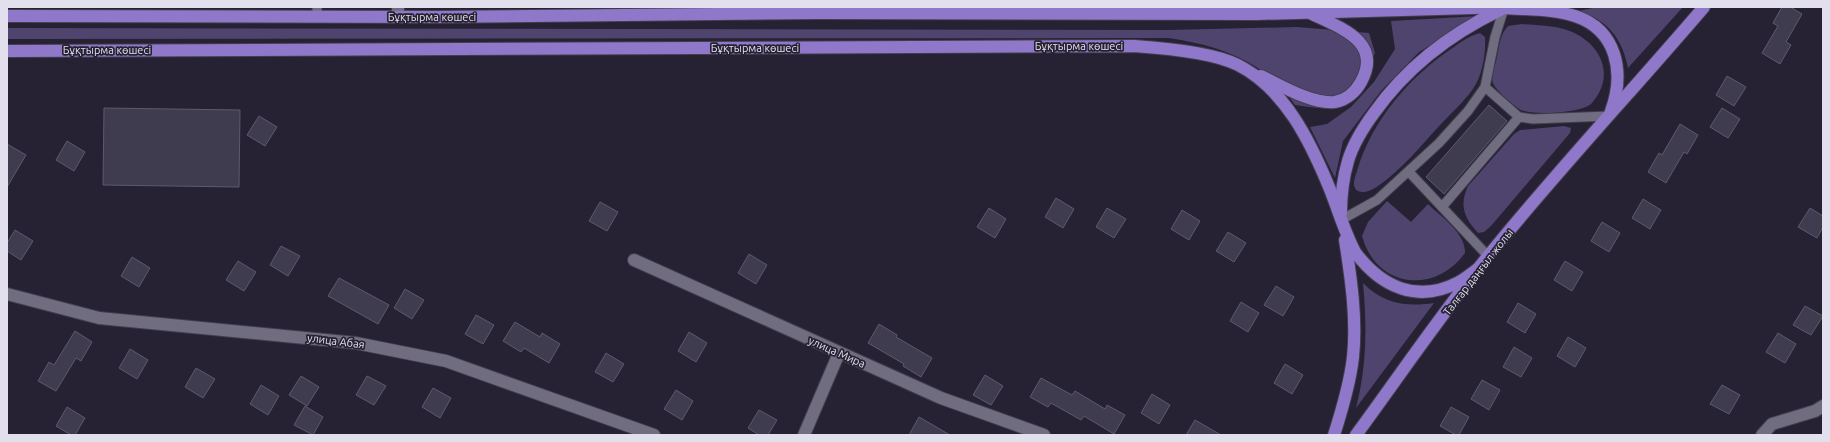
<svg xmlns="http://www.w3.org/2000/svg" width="1830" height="442" font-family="Ubuntu,sans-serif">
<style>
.green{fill:#4f446e}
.building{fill:#403c4f;stroke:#5e5a6e}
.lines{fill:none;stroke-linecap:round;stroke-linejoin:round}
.lane-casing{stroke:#423e4c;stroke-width:11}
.street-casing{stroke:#423e4c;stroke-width:14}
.primary-casing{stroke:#423e4c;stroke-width:14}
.lane{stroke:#716d81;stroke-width:9}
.street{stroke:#716d81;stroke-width:12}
.primary{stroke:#8f78ca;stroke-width:12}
.labels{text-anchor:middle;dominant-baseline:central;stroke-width:3.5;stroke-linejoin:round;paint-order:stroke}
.street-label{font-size:11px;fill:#e2e0ec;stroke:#262133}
</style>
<rect width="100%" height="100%" fill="#262133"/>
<!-- green -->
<g class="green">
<path d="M 1598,7 L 1683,7 L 1628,68 C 1622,38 1608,20 1578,11 Z"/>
<polygon points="1479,16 1419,52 1381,91 1343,141 1335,178 1310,127 1327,124 1351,107 1374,82 1395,49 1391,21"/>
<path d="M 1522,24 C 1535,25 1550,25 1564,29 C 1598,39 1618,73 1592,103 C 1584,113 1533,116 1521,110 C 1515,107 1495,90 1493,83 C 1490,76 1496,64 1497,57 C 1499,46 1500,34 1508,26 Z"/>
<path d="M 1297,27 L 1369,33 L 1375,53 L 1361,80 L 1341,98 L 1317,108 L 1295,105 C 1266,61 1218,45 1168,38 L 7,39 L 7,28 L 1168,30 Z"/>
<path d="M 1480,33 L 1485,37 C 1486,51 1483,71 1476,84 C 1468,98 1454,110 1442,123 C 1422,144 1402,170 1378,186 C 1372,190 1364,194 1358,191 C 1351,187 1355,177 1357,171 C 1371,121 1411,75 1454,47 C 1462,41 1471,35 1480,33 Z"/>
<path d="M 1564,126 L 1571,128 L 1570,133 L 1491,226 L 1484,232 L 1478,233 C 1464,218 1459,205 1468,186 L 1514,134 L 1520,130 Z"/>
<path d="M 1387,201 L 1411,222 L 1428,204 C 1441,217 1466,233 1465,253 C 1435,295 1376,288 1362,236 L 1368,222 Z"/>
<path d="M 1363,283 C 1383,304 1407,307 1434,303 L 1356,408 C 1367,366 1367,326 1363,283 Z"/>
</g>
<!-- building -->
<g class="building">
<polygon points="1782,7 1790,7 1802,14 1786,42 1791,45 1780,64 1762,53 1778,26 1773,23"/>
<polygon points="1727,76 1746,87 1734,106 1716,95"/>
<polygon points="1489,105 1507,121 1444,194 1426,177"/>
<polygon points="104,108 240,110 239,187 103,185"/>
<polygon points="1722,108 1740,119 1728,138 1710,127"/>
<polygon points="259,116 277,127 265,146 247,135"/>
<polygon points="1680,124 1698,135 1687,154 1684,152 1666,183 1648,172 1659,153 1662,155"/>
<polygon points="67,141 85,152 74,171 56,160"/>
<polygon points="7,144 26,155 7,187"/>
<polygon points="1056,198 1074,209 1063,228 1045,217"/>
<polygon points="1643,199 1661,210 1650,229 1632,218"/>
<polygon points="600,202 618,212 607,231 589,221"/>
<polygon points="989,208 1006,219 995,238 977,227"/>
<polygon points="1107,208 1126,219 1114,238 1096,227"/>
<polygon points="1810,208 1823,216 1823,227 1817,238 1798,227"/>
<polygon points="1182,210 1200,221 1189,240 1171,229"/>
<polygon points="1602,222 1620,233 1609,252 1591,241"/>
<polygon points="15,230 33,241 21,260 7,251 7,243"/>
<polygon points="1228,232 1246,243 1234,262 1216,251"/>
<polygon points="281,246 300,256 288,276 270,265"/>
<polygon points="749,254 767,265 756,284 738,273"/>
<polygon points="132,257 150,268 139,287 121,276"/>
<polygon points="238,261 256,272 244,291 226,280"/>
<polygon points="1565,261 1583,272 1572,291 1554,280"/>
<polygon points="339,278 389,305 378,324 328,296"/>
<polygon points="1276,286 1294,297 1283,316 1264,305"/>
<polygon points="405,289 424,300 412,319 394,308"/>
<polygon points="1241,302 1259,313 1248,332 1230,321"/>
<polygon points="1518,303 1536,314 1525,333 1507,322"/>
<polygon points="1805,306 1823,316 1811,335 1793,325"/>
<polygon points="476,315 494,325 483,344 465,334"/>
<polygon points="515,322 540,337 542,333 560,344 549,363 524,348 521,352 503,341"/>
<polygon points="879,324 897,335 896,337 932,358 921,377 903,366 904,364 868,343"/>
<polygon points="75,331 92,342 81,361 76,358 56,391 38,381 49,362 54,365"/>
<polygon points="689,332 707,343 696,362 678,351"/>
<polygon points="1778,333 1796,344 1785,363 1766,352"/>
<polygon points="1568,337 1586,348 1575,367 1557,356"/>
<polygon points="1514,347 1532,358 1521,377 1503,367"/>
<polygon points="130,349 148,360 137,379 119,368"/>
<polygon points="606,353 624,364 613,382 595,372"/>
<polygon points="1285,364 1303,375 1292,394 1274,383"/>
<polygon points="196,368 215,379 203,398 185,387"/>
<polygon points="985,375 1003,386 991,405 973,395"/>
<polygon points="301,376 319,387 307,406 289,395"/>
<polygon points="367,376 386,386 374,405 356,395"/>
<polygon points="1041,378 1072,395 1075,391 1105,409 1107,405 1125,415 1114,434 1084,416 1081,420 1051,403 1048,407 1030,397"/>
<polygon points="1482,380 1500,390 1489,410 1471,399"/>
<polygon points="261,385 279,396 268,415 250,404"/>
<polygon points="1722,385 1740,395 1729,414 1710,404"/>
<polygon points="433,388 451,398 440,418 422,407"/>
<polygon points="676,390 693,401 682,420 664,409"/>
<polygon points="1152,394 1170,405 1159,424 1141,413"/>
<polygon points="305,406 323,417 313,435 294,425"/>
<polygon points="67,407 85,418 75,435 71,435 56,426"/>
<polygon points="1451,407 1469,417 1459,435 1456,435 1440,426"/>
<polygon points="759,410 777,420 768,435 759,435 748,428"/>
<polygon points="919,417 950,435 909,435"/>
<polygon points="1195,420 1221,435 1186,435"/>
</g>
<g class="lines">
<!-- lane casing -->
<g class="lane-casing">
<g id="lane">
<polyline points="317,16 317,7"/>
<polyline points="1485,87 1519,117 1533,119 1609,116"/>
<polyline points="1409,172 1488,256"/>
<polyline points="1442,207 1519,117"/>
<polyline points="1341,220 1377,200 1439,143 1468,111 1485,87 1495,37 1504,8"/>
</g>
</g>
<!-- street casing -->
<g class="street-casing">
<g id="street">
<polyline points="398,17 398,7"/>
<polyline points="634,260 941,398 1044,435"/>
<polyline points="7,294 99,318 356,343 446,361 654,435"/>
<polyline points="804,435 839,353"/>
<polyline points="1762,435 1772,424 1815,411 1823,406"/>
</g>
</g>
<!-- primary casing -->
<g class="primary-casing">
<g id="primary">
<path d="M 1504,8 C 1545,11 1598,6 1614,54 C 1620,73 1618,92 1611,111"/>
<polyline points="7,16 437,17 818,13 1257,14 1509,7"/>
<path d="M 7,51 L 1134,46 C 1164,48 1212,52 1238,65 C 1285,89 1310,141 1329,187 C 1338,209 1344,231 1355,252 C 1381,287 1417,304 1459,282 C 1466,278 1472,273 1479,268"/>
<path d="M 1261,76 C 1280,85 1313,105 1335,102 C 1347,100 1356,91 1361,82 C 1383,42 1341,28 1312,14"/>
<path d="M 1341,213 C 1341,195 1343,178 1348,161 C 1353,144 1363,128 1374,113 C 1406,68 1450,34 1500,10"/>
<path d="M 1334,435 C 1342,410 1350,384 1353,357 C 1357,319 1351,278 1345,240"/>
<path d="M 1356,435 C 1400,375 1442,313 1489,255 C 1558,170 1633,90 1704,7"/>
</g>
</g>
<!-- lane -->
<use href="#lane" class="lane"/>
<!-- street -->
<use href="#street" class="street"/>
<!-- primary -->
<use href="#primary" class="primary"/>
</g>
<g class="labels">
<!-- street labels -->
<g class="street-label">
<text x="432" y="17">Бұқтырма көшесі</text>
<text x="1079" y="46">Бұқтырма көшесі</text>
<text x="755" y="48">Бұқтырма көшесі</text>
<text x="107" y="50">Бұқтырма көшесі</text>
<text transform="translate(1478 272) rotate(-52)">Талғар даңғыл жолы</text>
<text transform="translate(336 341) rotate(7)">улица Абая</text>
<text transform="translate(837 352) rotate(24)">улица Мира</text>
</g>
</g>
<!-- border -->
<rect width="1830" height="442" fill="none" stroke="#e2e0ec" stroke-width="16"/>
</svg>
